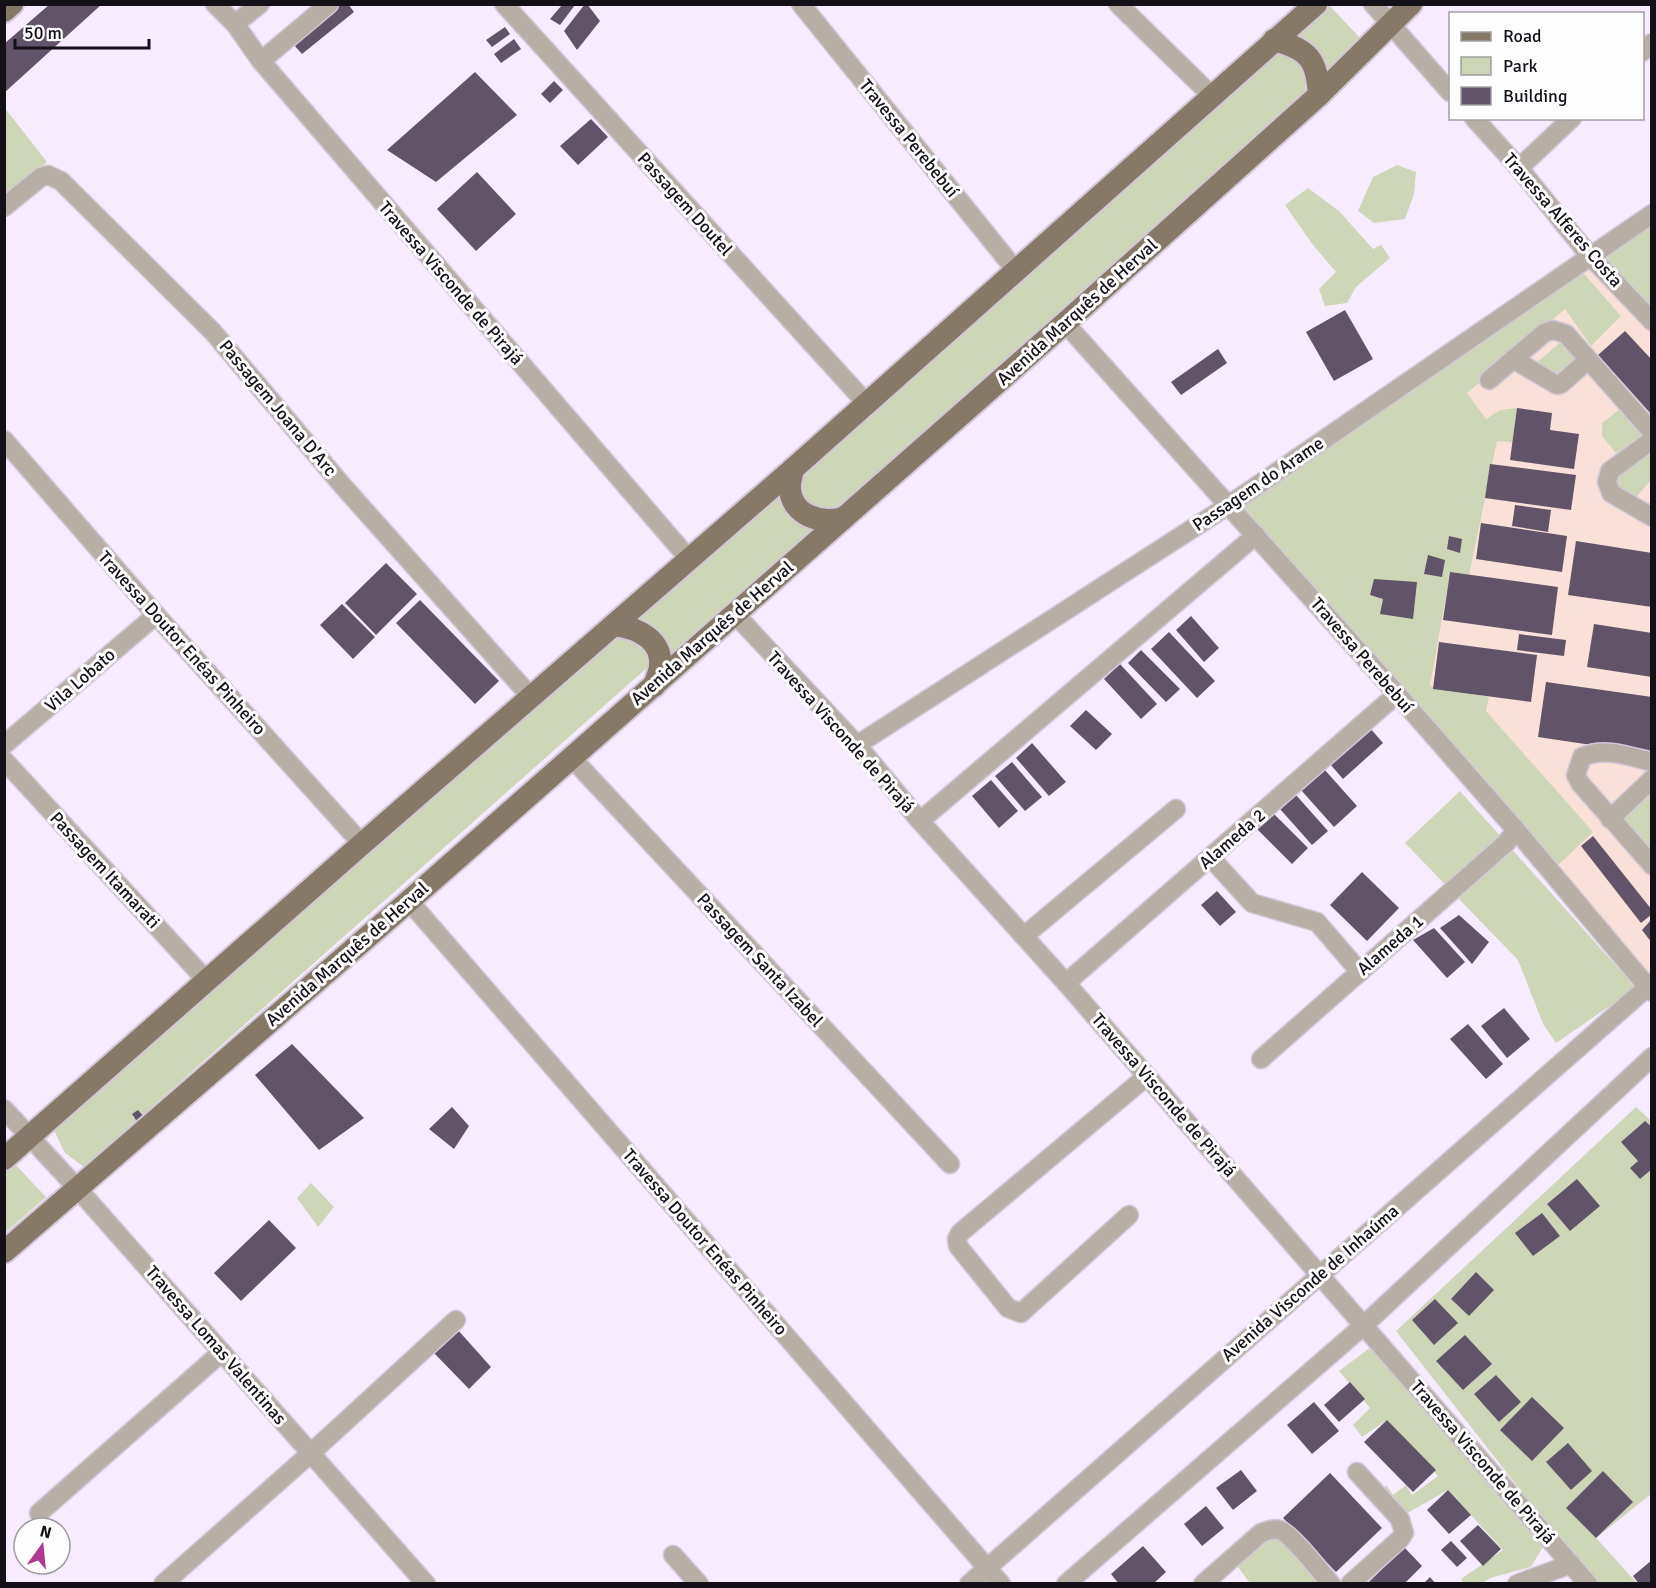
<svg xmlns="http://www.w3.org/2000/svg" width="1656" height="1588" font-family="Signika,sans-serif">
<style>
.medical{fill:#f9e0d8}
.green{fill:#cdd7b8}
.building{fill:#615469}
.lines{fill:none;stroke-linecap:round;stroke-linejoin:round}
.minor-casing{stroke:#d3c8da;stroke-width:21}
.major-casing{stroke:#d3c8da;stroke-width:26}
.minor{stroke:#b7afa6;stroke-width:18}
.major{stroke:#877968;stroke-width:22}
.labels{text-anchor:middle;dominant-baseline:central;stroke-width:6;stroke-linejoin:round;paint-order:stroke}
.street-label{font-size:18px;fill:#141018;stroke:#fdfdfd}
</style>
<rect width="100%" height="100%" fill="#f7ebff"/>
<!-- medical -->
<polygon class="medical" points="1589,255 1651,321 1652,983 1229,505"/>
<!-- green -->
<g class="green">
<polygon points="1330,6 1361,39 1323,79 1285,40"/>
<polygon points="1281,50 1305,65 1309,94 835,515 821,515 799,495 805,467"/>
<polygon points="4,107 47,162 4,200"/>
<polygon points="1397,165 1416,172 1414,194 1405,219 1374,223 1358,211 1373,177"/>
<polygon points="1308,188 1339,211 1373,249 1381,245 1390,258 1356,287 1347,303 1325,306 1319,289 1336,272 1313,245 1285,205"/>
<polygon points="1651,214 1651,321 1589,255"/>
<polygon points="1578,267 1621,316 1591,346 1565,309 1467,393 1486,419 1500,410 1517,408 1513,442 1497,441 1469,575 1450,573 1430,686 1489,697 1486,711 1593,832 1558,865 1235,505"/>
<polygon points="1564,339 1578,356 1555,380 1533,366"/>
<polygon points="1624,406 1645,433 1616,453 1602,436 1602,423"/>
<polygon points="1651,448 1651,480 1633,501 1617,492 1611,479"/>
<polygon points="784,485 816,529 664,661 624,622"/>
<polygon points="626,635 647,647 649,666 84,1167 65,1153 52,1126 611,637"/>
<polygon points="1460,791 1636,988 1556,1043 1543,1024 1518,960 1405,843"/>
<polygon points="1651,792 1651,851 1616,820 1643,795"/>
<polygon points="1636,1107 1651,1121 1651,1494 1596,1538 1637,1583 1596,1583 1568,1551 1396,1331"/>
<polygon points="11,1160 46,1197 5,1233 5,1166"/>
<polygon points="311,1183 334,1207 318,1227 297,1198"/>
<polygon points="1371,1347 1543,1547 1531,1567 1490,1578 1483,1583 1463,1583 1461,1579 1503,1550 1448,1490 1404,1515 1382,1494 1386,1485 1393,1495 1406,1485 1412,1495 1438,1476 1387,1420 1362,1437 1353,1425 1370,1408 1339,1371"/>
<polygon points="1283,1538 1320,1581 1319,1584 1250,1583 1234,1562 1260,1539"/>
</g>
<!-- building -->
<g class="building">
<polygon points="50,4 102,4 4,93 4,44"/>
<polygon points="340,4 348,4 354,12 302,54 293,44"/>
<polygon points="585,4 587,4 600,21 577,50 564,31"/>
<polygon points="562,5 575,5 560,25 550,19"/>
<polygon points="505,27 510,34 492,47 486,40"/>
<polygon points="514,39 521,49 501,63 494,54"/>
<polygon points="475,72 517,115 436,182 387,150"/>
<polygon points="554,81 563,90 550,103 541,94"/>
<polygon points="591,119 608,137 578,165 560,146"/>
<polygon points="477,172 516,214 476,251 437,209"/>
<polygon points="1345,310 1373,359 1334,381 1306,332"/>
<polygon points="1625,331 1652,360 1652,415 1598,355"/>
<polygon points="1218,349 1227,363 1181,395 1171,382"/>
<polygon points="1517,408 1552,413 1550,430 1579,434 1574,469 1510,460"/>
<polygon points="1490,464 1576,475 1571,510 1485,498"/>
<polygon points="1515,505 1551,510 1548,532 1512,526"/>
<polygon points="1481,523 1567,536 1562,572 1476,559"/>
<polygon points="1449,536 1462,539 1460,553 1447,549"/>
<polygon points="1576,541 1652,553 1652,607 1568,595"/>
<polygon points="1428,555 1445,560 1442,577 1424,574"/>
<polygon points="386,563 417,594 376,635 345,603"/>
<polygon points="1450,572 1558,587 1552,635 1443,620"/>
<polygon points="1374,579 1417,582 1413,619 1380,614 1383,599 1370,595"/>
<polygon points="420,600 499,681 475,704 396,623"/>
<polygon points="342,604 375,637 353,659 320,625"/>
<polygon points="1191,616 1219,648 1204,662 1176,630"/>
<polygon points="1594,624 1652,633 1652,677 1587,667"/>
<polygon points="1169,632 1215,681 1197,698 1151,649"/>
<polygon points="1519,634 1566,640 1564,656 1517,650"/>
<polygon points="1439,642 1537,655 1531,702 1433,689"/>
<polygon points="1141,650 1180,689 1166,702 1128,663"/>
<polygon points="1120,664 1157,704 1141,719 1104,679"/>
<polygon points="1546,682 1652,697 1652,754 1538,737"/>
<polygon points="1086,710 1112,734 1096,750 1070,726"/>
<polygon points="1370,728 1383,743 1343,779 1330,764"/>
<polygon points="1032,743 1066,782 1049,796 1016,758"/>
<polygon points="1012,762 1042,797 1025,811 995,776"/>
<polygon points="1324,769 1357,806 1334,827 1301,790"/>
<polygon points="991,780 1018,811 999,828 972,796"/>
<polygon points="1296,795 1328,831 1312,845 1280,809"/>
<polygon points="1272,812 1308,848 1292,864 1256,828"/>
<polygon points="1593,836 1652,910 1652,914 1641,923 1581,846"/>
<polygon points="1362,872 1399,908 1367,941 1330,905"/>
<polygon points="1217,891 1236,912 1220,926 1201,905"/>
<polygon points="1459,915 1489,942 1472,964 1440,928"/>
<polygon points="1652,919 1652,943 1642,930"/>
<polygon points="1434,928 1465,962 1447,978 1413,940"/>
<polygon points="1504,1008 1530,1039 1507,1058 1481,1026"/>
<polygon points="1468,1024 1503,1064 1486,1079 1450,1039"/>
<polygon points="292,1044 364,1118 319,1150 255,1075"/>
<polygon points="452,1107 469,1126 454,1149 429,1129"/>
<polygon points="138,1110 145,1118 138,1123 132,1114"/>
<polygon points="1645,1121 1652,1127 1652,1169 1640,1179 1630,1168 1638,1161 1621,1142"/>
<polygon points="1577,1179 1600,1206 1570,1231 1547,1204"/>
<polygon points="1542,1213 1560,1236 1533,1256 1515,1233"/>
<polygon points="269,1220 296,1248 241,1301 214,1273"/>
<polygon points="1476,1272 1494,1290 1469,1316 1451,1299"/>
<polygon points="1435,1299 1458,1323 1434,1345 1412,1320"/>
<polygon points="457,1329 491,1367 469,1389 434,1353"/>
<polygon points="1465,1335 1492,1364 1463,1390 1436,1361"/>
<polygon points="1496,1375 1521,1402 1499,1422 1474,1394"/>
<polygon points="1350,1382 1365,1399 1339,1422 1324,1405"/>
<polygon points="1532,1397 1564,1428 1532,1461 1500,1430"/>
<polygon points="1314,1402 1339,1431 1312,1454 1287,1425"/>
<polygon points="1387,1420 1436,1470 1413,1492 1364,1442"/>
<polygon points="1568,1443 1592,1471 1571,1490 1546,1462"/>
<polygon points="1241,1470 1257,1491 1233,1510 1216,1488"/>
<polygon points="1603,1471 1633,1502 1596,1538 1566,1508"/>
<polygon points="1330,1473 1382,1528 1336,1572 1283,1518"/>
<polygon points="1448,1490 1471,1515 1449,1534 1427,1510"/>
<polygon points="1206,1506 1224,1528 1202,1546 1184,1524"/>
<polygon points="1478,1525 1501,1549 1483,1566 1460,1541"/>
<polygon points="1451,1541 1467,1558 1457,1567 1441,1550"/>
<polygon points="1143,1546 1166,1572 1153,1584 1119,1584 1111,1574"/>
<polygon points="1404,1547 1422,1566 1404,1584 1367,1584"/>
<polygon points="1652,1560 1652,1584 1639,1584 1633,1576"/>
<polygon points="1430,1577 1436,1584 1423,1584"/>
</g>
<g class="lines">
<!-- minor casing -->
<g class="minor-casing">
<g id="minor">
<polyline points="215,4 235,24 261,61 689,559"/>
<polyline points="504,4 867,404"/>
<polyline points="801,4 1017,272"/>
<polyline points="1118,4 1213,97"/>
<polyline points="1373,4 1450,92"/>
<polyline points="235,24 260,4"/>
<polyline points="1642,52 1652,43"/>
<polyline points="261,61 329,4"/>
<polyline points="1474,118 1519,168 1589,255 1652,321"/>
<polyline points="1519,168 1572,118"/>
<polyline points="4,207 41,177 48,175 61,181 213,332 342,485 531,697"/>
<polyline points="1065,323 1397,694 1516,830 1652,992"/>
<polyline points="1513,359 1557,385 1561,384 1588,360"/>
<polyline points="1489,380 1544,333 1553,330 1566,334 1652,432"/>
<polyline points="4,440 156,615 362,844"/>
<polyline points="1652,440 1610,471 1607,482 1611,493 1652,517"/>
<polyline points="734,613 857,745 920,821 1066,983 1588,1584"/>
<polyline points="4,745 156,615"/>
<polyline points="857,745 1229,505 1652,214"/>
<polyline points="571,757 950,1164"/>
<polyline points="4,760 206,980"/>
<path d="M 1652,762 C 1628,756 1605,747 1582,757 L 1576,775 L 1580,783 L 1652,865"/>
<polyline points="1610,819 1652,779"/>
<polyline points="920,821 1256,535"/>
<polyline points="1211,858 1252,903 1317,922 1360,972"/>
<polyline points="409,901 1001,1584"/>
<polyline points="1024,936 1176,809"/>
<polyline points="1066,983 1397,694"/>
<polyline points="1261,1059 1506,843 1516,830"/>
<polyline points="4,1109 78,1189 426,1584"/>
<polyline points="1129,1215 1021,1313 1008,1308 958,1246 957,1239 960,1233 1147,1076"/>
<polyline points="39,1513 222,1352"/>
<polyline points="673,1555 699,1584"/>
<polyline points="163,1584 311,1453 456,1320"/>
<polyline points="969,1584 1652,983"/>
<polyline points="1066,1584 1363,1326 1652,1057"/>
<path d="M 1203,1584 L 1261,1533 C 1267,1531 1273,1528 1280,1530 C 1292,1535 1321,1572 1331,1584"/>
<polyline points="1350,1584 1400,1539 1404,1533 1400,1519 1357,1472"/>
<polyline points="1517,1584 1571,1564"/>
</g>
</g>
<!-- major casing -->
<g class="major-casing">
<g id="major">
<polyline points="4,11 12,4"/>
<path d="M 1274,40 C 1309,49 1317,60 1319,95"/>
<path d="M 793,469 C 792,475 789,483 790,489 C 792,516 821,524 843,518"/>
<path d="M 615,625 C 638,628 663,640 660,667 C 659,673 656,680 654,686"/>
<polyline points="4,1159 362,844 793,469 1316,4"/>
<polyline points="4,1252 409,901 1065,323 1319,95 1411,4"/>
</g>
</g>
<!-- minor -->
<use href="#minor" class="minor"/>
<!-- major -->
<use href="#major" class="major"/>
</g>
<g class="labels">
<!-- street labels -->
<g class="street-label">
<text transform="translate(909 138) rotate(51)">Travessa Perebebuí</text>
<text transform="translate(685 204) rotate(48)">Passagem Doutel</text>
<text transform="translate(1563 220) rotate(49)">Travessa Alferes Costa</text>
<text transform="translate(451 283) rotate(49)">Travessa Visconde de Pirajá</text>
<text transform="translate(1077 312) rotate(-42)">Avenida Marquês de Herval</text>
<text transform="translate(278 408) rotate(50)">Passagem Joana D'Arc</text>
<text transform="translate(1258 484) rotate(-34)">Passagem do Arame</text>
<text transform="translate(712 633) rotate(-41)">Avenida Marquês de Herval</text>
<text transform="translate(182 643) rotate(48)">Travessa Doutor Enéas Pinheiro</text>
<text transform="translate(1362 655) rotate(49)">Travessa Perebebuí</text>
<text transform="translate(80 680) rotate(-41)">Vila Lobato</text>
<text transform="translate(841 732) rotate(48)">Travessa Visconde de Pirajá</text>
<text transform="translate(1232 839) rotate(-41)">Alameda 2</text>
<text transform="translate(105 870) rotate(47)">Passagem Itamarati</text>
<text transform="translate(1390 945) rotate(-41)">Alameda 1</text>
<text transform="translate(347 954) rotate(-41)">Avenida Marquês de Herval</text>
<text transform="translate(760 960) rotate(47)">Passagem Santa Izabel</text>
<text transform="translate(1164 1095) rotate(49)">Travessa Visconde de Pirajá</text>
<text transform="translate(705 1242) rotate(49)">Travessa Doutor Enéas Pinheiro</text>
<text transform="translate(1310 1283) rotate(-41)">Avenida Visconde de Inhaúma</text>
<text transform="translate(216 1345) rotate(49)">Travessa Lomas Valentinas</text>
<text transform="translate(1483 1462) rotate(49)">Travessa Visconde de Pirajá</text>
</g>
</g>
<!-- border -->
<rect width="1656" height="1588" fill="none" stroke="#141018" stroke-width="12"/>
<!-- legend -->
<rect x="1449" y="12" width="195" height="108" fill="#fdfdfd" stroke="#a09ea1" stroke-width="1.5"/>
<rect x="1461" y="32" width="30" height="9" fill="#877968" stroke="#a09ea1" stroke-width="1.5"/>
<text x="1503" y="42" font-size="18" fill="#141018">Road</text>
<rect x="1461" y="57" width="30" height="18" fill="#cdd7b8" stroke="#a09ea1" stroke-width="1.5"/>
<text x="1503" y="72" font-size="18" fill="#141018">Park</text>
<rect x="1461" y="87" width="30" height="18" fill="#615469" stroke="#a09ea1" stroke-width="1.5"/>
<text x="1503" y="102" font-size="18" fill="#141018">Building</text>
<!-- north arrow -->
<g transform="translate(42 1546) rotate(15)"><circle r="28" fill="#fdfdfd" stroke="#a09ea1" stroke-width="1.5"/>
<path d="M0-4.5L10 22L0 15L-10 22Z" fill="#b0398f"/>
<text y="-9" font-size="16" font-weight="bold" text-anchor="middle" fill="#141018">N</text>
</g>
<!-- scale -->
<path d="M15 39v9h134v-9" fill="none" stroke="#141018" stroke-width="3"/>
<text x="24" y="39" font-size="18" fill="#141018" stroke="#fdfdfd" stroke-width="4.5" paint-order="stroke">50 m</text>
</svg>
